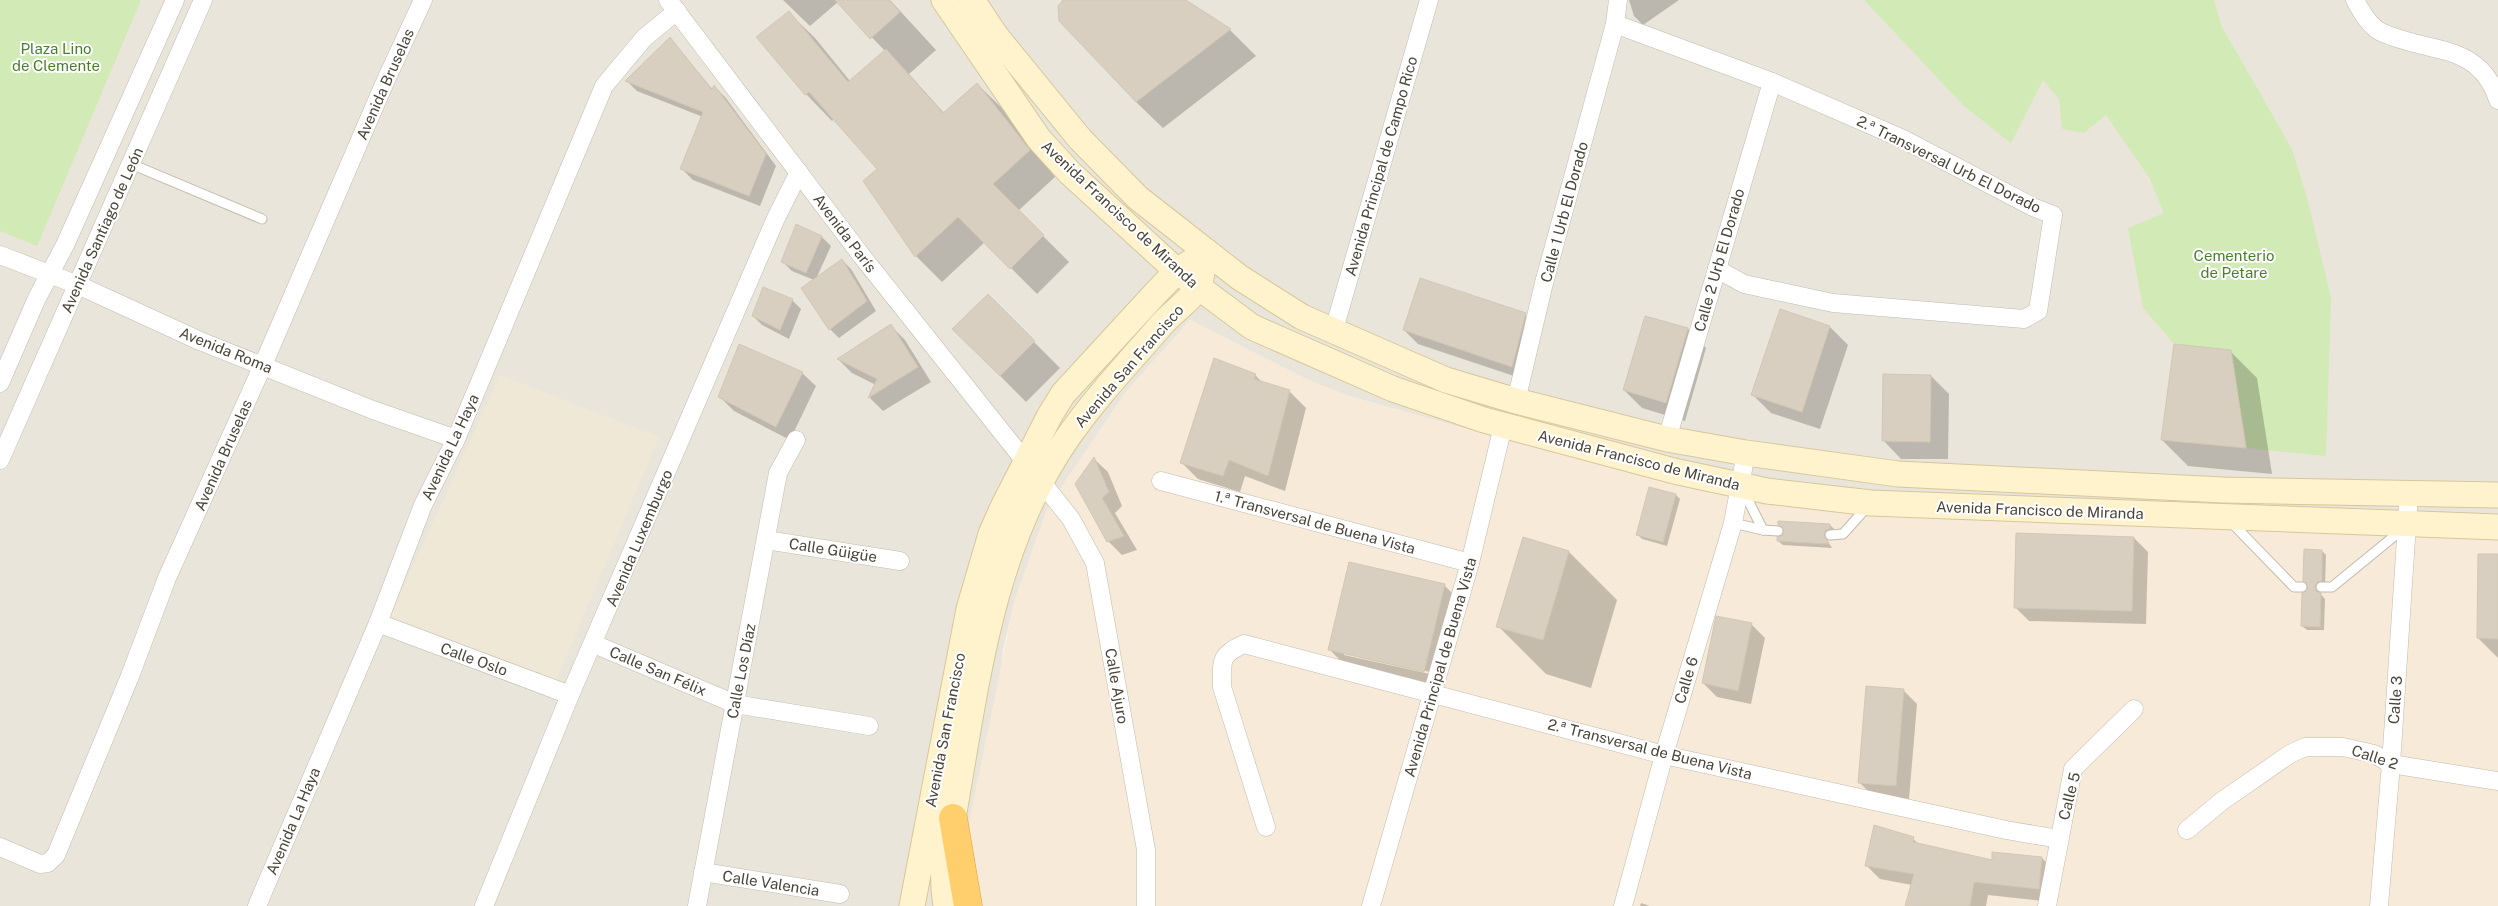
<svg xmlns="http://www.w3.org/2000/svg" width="2498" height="906" font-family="'Public Sans',sans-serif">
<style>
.residential{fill:#eae5da}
.commercial{fill:#f7ead8}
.education{fill:#efe8d6}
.green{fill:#d2eab5}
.shadow{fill:#0003;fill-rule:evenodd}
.building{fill:#d8cfc1;stroke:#d3c7b4}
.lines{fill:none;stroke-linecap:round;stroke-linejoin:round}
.lane-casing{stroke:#c2bbae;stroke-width:11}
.street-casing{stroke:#c2bbae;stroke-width:19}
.secondary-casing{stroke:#d6c79b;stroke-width:27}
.highway-casing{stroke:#e0a43c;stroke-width:29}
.lane{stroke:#fff;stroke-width:9}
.street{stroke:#fff;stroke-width:18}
.secondary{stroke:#fff3cd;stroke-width:25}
.highway{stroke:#ffcf6e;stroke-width:28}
.labels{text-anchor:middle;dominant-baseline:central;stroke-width:4;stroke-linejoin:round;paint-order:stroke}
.park-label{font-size:15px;fill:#4a7f2a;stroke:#fff}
.street-label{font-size:15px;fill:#4b4439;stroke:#fff}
</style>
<rect width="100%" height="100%" fill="#f6f3ec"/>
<!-- residential -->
<polygon class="residential" points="0,0 2498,0 2498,537 2236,528 1637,473 1541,450 1349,396 1308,380 1190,320 1125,393 1048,507 1036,540 1014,603 1003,650 979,906 0,906"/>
<!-- commercial -->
<polygon class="commercial" points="1190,320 1308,380 1349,396 1541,450 1691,484 2498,537 2498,906 979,906 968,827 1014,603 1036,540 1048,507 1125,393"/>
<!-- education -->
<polygon class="education" points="500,375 659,437 556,681 390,617"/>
<!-- green -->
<g class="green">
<polygon points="0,0 141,0 37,246 0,231"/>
<polygon points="1864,0 2214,0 2221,25 2292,149 2308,201 2331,298 2326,456 2247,448 2231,351 2174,344 2143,308 2128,228 2164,213 2150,179 2106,115 2084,133 2062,129 2059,99 2043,80 2011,143 1964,106"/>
</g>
<!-- shadow -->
<g class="shadow">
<polygon points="783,0 890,0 936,50 909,74 944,113 977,84 1004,110 1055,177 1018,211 1069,262 1037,294 985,242 942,282 916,256 864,181 879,169 834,119 832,121 806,94 788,12 815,38 850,81 885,51 838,2 810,26"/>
<polygon points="1065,0 1183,0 1230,30 1256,56 1163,128 1136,102"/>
<polygon points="1629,0 1679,0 1643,25 1634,16"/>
<polygon points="670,38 713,90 715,87 725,97 776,166 760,206 693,180 682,169 703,117 637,91 627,81"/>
<polygon points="797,226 822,237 831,246 816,279 842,260 851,269 876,311 839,338 830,329 814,280 792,271 783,262"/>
<polygon points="988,296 1060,368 1026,402 954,329"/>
<polygon points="792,300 801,309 789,339 762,325 753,316"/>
<polygon points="1525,315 1539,328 1526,380 1418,344 1404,330"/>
<polygon points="1646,317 1688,329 1706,348 1685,421 1642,408 1624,390"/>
<polygon points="891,326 905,340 931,382 883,411 870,398 876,385 852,373 839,360"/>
<polygon points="1830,327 1848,345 1820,429 1771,413 1753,395"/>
<polygon points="2231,352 2257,378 2272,474 2188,466 2162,440"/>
<polygon points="802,373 816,386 790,440 734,411 720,397"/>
<polygon points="1255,375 1263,383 1289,391 1306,408 1285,491 1245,476 1240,492 1198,479 1181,462"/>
<polygon points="1931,376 1949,394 1948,459 1901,459 1883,440"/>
<polygon points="1094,459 1108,472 1122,506 1115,513 1137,550 1122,555 1108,541"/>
<polygon points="1676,495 1680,499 1667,546 1642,539 1638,535"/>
<polygon points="1830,525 1834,529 1827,540 1832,548 1783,545 1778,541"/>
<polygon points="2134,538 2148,552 2146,624 2029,621 2015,607"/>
<polygon points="2322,551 2326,555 2325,585 2322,586 2318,591 2325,599 2324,630 2307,630 2302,626 2310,588"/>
<polygon points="1569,552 1617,600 1591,688 1546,674 1498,626"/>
<polygon points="2498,555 2498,658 2478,638"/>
<path d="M 1444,585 L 1458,599 L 1438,685 L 1343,663 L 1329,649 ZM 1344,652 L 1430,672 L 1430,674 L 1344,655 Z"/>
<polygon points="1751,624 1765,638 1751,704 1717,697 1703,683"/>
<polygon points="1903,690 1917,704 1909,799 1873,796 1859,782"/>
<polygon points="1913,839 1919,844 1993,862 2042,858 2056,872 2053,902 1988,895 1986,906 1907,906 1912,885 1880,879 1866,865"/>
<polygon points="1641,903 1650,906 1640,906"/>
</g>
<!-- building -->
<g class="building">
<polygon points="835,0 889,0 900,12 870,39"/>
<polygon points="1063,0 1186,0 1231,29 1136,102 1059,21 1058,6"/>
<polygon points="789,11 848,82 886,49 943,113 977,83 1030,150 993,184 1044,235 1010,269 958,217 915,257 863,181 877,169 809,92 805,95 756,37"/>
<polygon points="670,37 712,90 714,85 766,154 749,196 680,169 703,112 625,81"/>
<polygon points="796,224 822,236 806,273 781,262"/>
<polygon points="842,259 867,301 829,330 801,288"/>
<polygon points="1420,278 1526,313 1512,367 1403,330"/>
<polygon points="763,287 793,299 780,330 752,316"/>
<polygon points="988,294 1035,341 1000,376 952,329"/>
<polygon points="1780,309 1830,326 1802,412 1751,395"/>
<polygon points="1645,316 1688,328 1666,403 1623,390"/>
<polygon points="891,324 918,367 868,398 877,379 837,359"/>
<polygon points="739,344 803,372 776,427 718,397"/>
<polygon points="2174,344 2231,350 2246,448 2161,440"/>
<polygon points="1214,358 1256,374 1254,379 1290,390 1268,476 1229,460 1223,476 1180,463"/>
<polygon points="1883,374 1931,375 1930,442 1882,441"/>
<polygon points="1094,457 1109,492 1102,498 1124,536 1107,542 1075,484"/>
<polygon points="1649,487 1676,494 1663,542 1636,535"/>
<polygon points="1778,521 1830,524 1830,529 1826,530 1824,535 1829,544 1777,541 1777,537 1783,535 1784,531 1778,525"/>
<polygon points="2016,533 2134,537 2132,611 2014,608"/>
<polygon points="1523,537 1569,551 1543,640 1496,627"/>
<polygon points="2304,549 2322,550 2322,581 2317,582 2315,587 2316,591 2321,593 2320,627 2301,626 2302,593 2308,587 2303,581"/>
<polygon points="2478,554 2498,554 2498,639 2477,638"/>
<polygon points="1349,562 1445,584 1424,672 1328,650"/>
<polygon points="1716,616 1752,623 1738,691 1702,683"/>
<polygon points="1866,686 1904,689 1896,786 1858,783"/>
<polygon points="1874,825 1914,837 1913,842 1992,860 1992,852 2042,857 2039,889 1974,882 1970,906 1905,906 1914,874 1865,866"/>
</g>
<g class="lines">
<!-- lane casing -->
<g class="lane-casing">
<g id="lane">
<polyline points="131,164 262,219"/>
<polyline points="1743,490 1763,530"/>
<polyline points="2230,521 2294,587 2302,587"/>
<polyline points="1733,523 1763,530 1778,531"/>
<polyline points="1830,535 1843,534 1867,507"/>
<polyline points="2321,587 2332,587 2403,529"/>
</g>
</g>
<!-- street casing -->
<g class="street-casing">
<g id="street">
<polyline points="668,0 861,255 1071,519 1095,563 1146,850 1146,906"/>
<path d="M 2355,0 C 2361,11 2369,26 2381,32 C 2427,54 2479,41 2498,100"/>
<polyline points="1615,24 1772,82 1903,139 2033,207 2053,215 2038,311 2024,319 1833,303 1744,284 1717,269"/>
<polyline points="0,255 78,285 200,341 373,410 456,439"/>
<polyline points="1333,333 1429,0"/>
<polyline points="0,383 37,298 65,245 175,0"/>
<polyline points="1516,401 1544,283 1615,24 1618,0"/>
<polyline points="1667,439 1772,82"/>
<polyline points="0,460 203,0"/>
<polyline points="1161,481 1470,563"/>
<polyline points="766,540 900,561"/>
<polyline points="378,623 570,695"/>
<polyline points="594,644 735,704 869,726"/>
<path d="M 1266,827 L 1222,687 C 1222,661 1219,655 1244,644 L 1664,755 L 2006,830 L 2059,839"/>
<polyline points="2187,830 2222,801 2290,754 2305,747 2343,747 2374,754 2391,764 2498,781"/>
<polyline points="0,847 40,864 48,863 56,855 130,676 167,578 263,365 385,82 423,0"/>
<polyline points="703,872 840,894"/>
<polyline points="257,906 378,623 423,505 456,439 604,86 644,38 677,11"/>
<polyline points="484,906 570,695 776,218 799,172"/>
<polyline points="697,906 778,473 796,440"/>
<polyline points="1371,906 1470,563 1503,426"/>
<polyline points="1623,906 1664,755 1733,523 1746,453"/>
<polyline points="2047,906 2073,769 2134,709"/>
<polyline points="2379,906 2391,764 2409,494"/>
</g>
</g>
<!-- secondary casing -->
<g class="secondary-casing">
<g id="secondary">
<polyline points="944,0 1039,139 1070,173 1177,271 1252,327 1393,389 1484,420 1674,471 1767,491 1871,503 2498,527"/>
<polyline points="972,0 996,36 1080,139 1138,198 1239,277 1302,317 1446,380 1516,401 1667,439 1746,453 1898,474 2223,490 2498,495"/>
<polyline points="912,906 969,609 991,534 1003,507 1050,415 1063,394 1154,295 1177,271 1191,262"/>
<path d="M 946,906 C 941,875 943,848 953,818 C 976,689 990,551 1066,440 C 1095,398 1130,361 1163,323 C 1173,312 1191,299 1198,288 C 1200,284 1201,278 1202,273"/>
</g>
</g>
<!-- highway casing -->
<g class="highway-casing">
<polyline id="highway" points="953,818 968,906"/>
</g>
<!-- lane -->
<use href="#lane" class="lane"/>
<!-- street -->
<use href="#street" class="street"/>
<!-- secondary -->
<use href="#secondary" class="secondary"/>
<!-- highway -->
<use href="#highway" class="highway"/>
</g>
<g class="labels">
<!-- park labels -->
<g class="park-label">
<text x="56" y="48">Plaza Lino<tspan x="56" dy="17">de Clemente</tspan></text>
<text x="2234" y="255">Cementerio<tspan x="2234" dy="17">de Petare</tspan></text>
</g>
<!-- street labels -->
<g class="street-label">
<text transform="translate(385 84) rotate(-66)">Avenida Bruselas</text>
<text transform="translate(1949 164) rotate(26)">2.ª Transversal Urb El Dorado</text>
<text transform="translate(1381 166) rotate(-74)">Avenida Principal de Campo Rico</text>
<text transform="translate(1564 212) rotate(-75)">Calle 1 Urb El Dorado</text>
<text transform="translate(1120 214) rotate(43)">Avenida Francisco de Miranda</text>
<text transform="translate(102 230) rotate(-66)">Avenida Santiago de León</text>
<text transform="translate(845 233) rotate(53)">Avenida París</text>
<text transform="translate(1719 260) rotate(-74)">Calle 2 Urb El Dorado</text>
<text transform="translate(226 350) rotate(22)">Avenida Roma</text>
<text transform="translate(1129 366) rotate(-49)">Avenida San Francisco</text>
<text transform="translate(450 447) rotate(-65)">Avenida La Haya</text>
<text transform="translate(223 455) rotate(-66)">Avenida Bruselas</text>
<text transform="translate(1639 460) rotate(14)">Avenida Francisco de Miranda</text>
<text transform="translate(2040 510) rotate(2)">Avenida Francisco de Miranda</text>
<text transform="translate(1315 522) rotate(15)">1.ª Transversal de Buena Vista</text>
<text transform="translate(639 538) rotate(-67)">Avenida Luxemburgo</text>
<text transform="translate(833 550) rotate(9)">Calle Güigüe</text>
<text transform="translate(474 659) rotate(20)">Calle Oslo</text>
<text transform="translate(1440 667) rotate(-74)">Avenida Principal de Buena Vista</text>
<text transform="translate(658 671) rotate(23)">Calle San Félix</text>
<text transform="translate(741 671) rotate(-79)">Calle Los Díaz</text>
<text transform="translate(1686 680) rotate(-73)">Calle 6</text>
<text transform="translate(1117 686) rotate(80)">Calle Ajuro</text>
<text transform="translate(2395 700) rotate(-86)">Calle 3</text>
<text transform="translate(945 730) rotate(-79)">Avenida San Francisco</text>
<text transform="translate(1650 749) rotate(14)">2.ª Transversal de Buena Vista</text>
<text transform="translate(2375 757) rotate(18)">Calle 2</text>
<text transform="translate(2069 796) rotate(-76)">Calle 5</text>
<text transform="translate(293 821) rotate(-67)">Avenida La Haya</text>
<text transform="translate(771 883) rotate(9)">Calle Valencia</text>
</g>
</g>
</svg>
